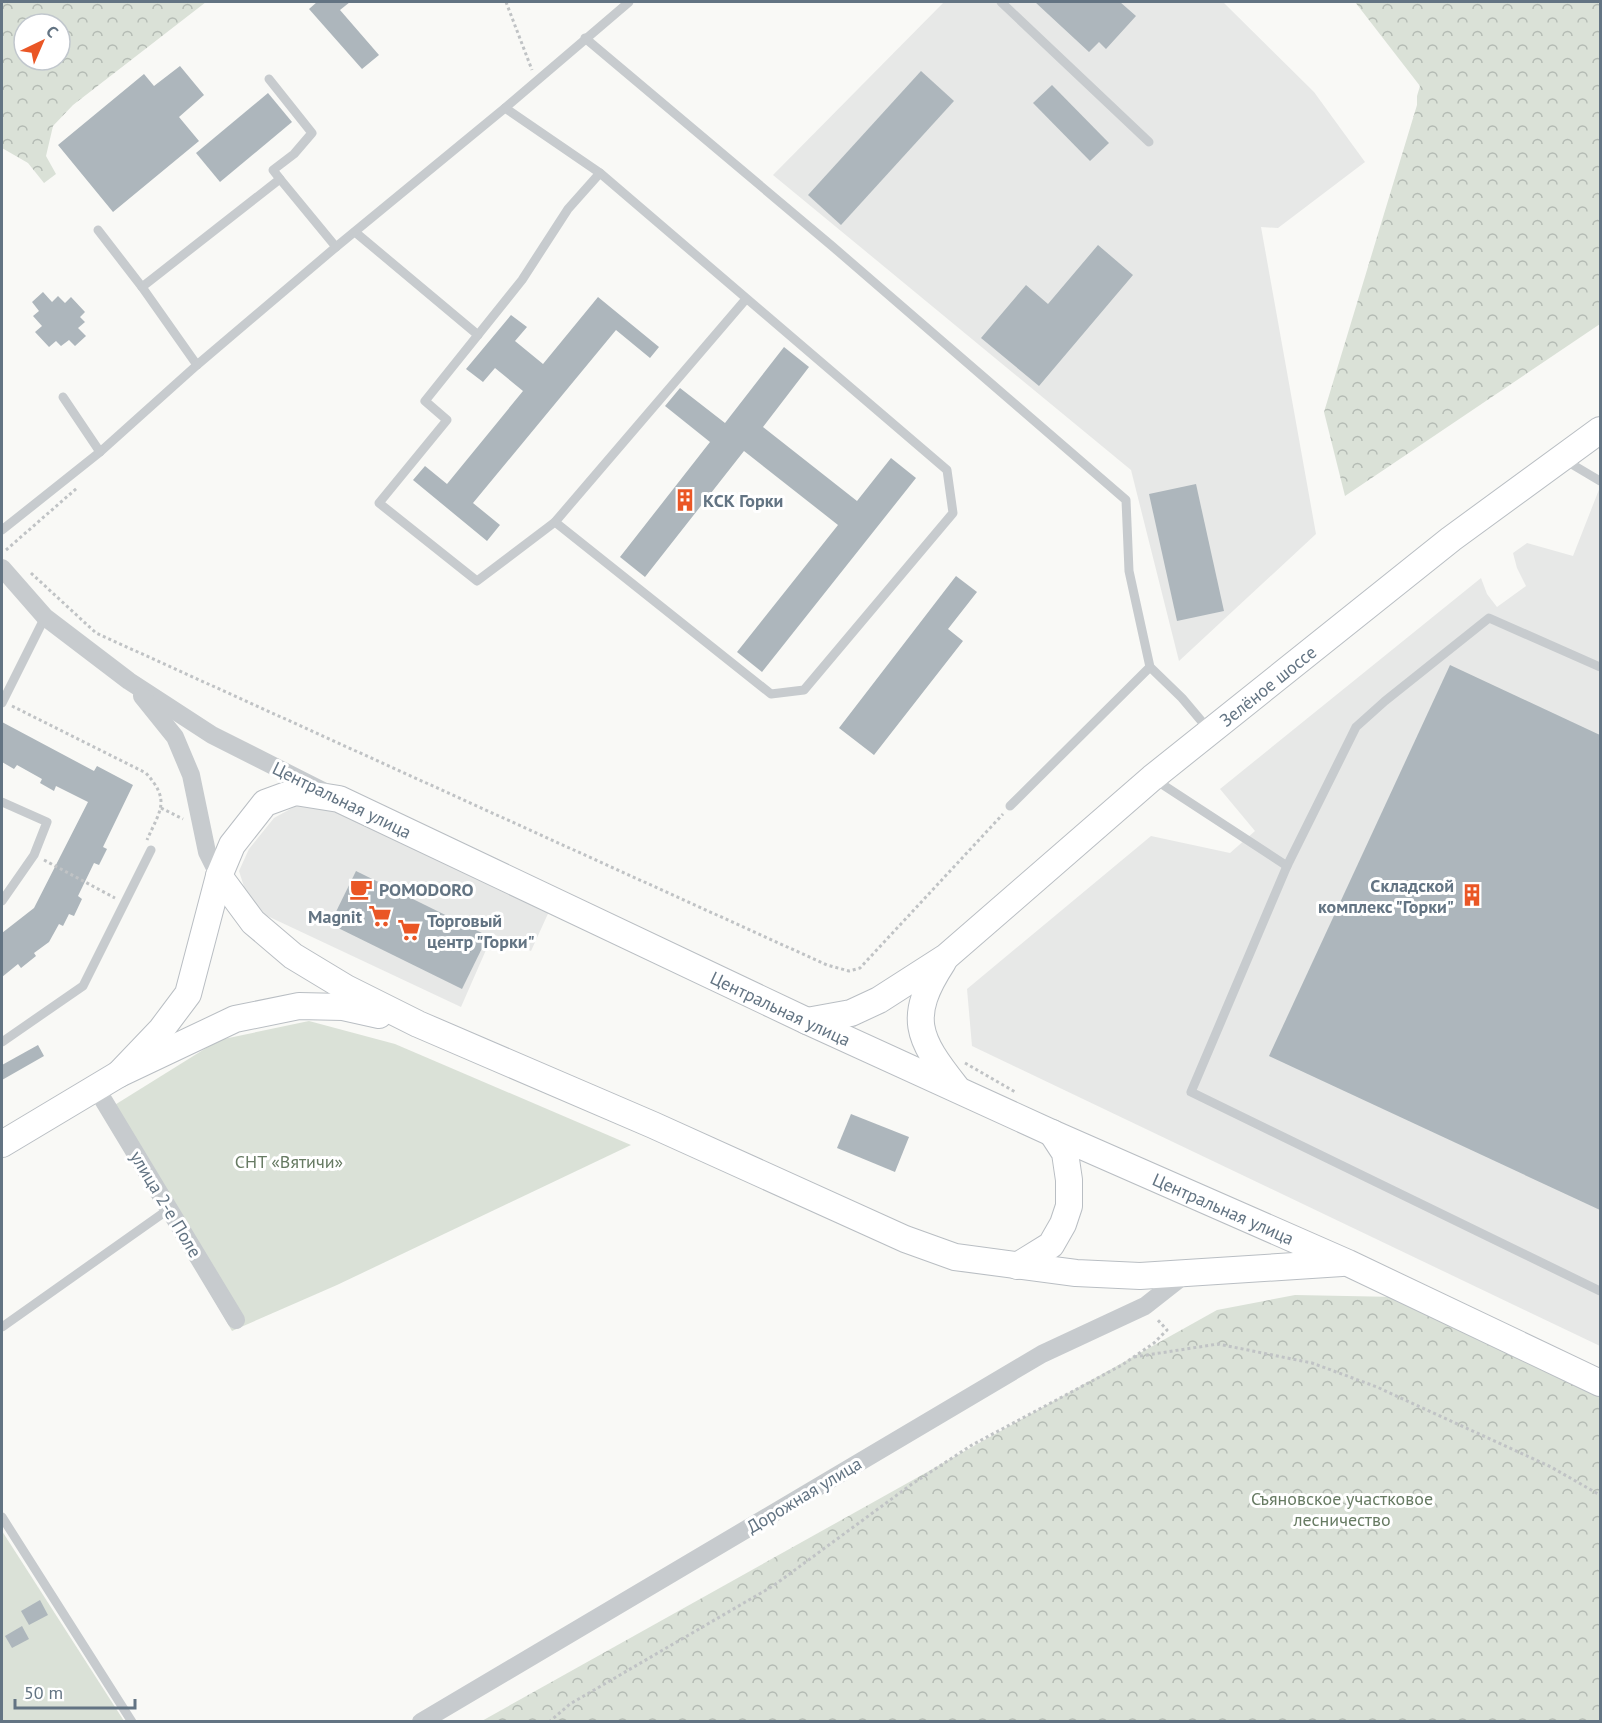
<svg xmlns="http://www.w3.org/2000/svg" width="1602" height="1723" font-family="'PT Sans',sans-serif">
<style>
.built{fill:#e7e8e7}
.forest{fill:url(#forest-crowns);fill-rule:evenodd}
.green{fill:#dae1d7}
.building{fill:#adb6bc}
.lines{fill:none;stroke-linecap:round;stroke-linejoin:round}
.secondary-casing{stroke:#b9bec3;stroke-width:28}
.path{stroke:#c0c3c5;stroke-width:3;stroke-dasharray:3 3;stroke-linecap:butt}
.lane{stroke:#c7cbce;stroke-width:9}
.street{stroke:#c7cbce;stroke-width:18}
.secondary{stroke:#fff;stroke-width:26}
.labels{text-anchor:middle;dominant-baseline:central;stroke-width:6;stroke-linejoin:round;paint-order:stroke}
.poi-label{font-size:18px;font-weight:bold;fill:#637483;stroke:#fff;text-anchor:start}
.street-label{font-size:18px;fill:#637483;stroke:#fff}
.park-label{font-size:18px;fill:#667a62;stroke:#fff}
</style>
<defs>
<pattern id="forest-crowns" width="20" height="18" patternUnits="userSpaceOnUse" patternTransform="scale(1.5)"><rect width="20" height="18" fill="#dae1d7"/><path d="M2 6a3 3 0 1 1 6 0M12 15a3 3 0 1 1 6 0" fill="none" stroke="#b4bbb4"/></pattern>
</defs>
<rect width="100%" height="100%" fill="#f9f9f6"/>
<!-- built -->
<g class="built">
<polygon points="944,2 1223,2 1314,92 1365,162 1278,228 1261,227 1316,534 1179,661 1131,470 773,175"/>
<polygon points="1600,487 1600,1346 972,1046 967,989 1151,836 1230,853 1255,831 1220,789 1481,578 1487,594 1497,607 1526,586 1517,568 1513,553 1527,543 1573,556"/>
<polygon points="303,802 335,807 551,907 531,951 493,934 461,1007 261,913 246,893 239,871 249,849 274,818"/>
</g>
<!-- forest -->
<g class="forest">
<path d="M 2,2 L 206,2 L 73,105 L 53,126 L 46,156 L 56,174 L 44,183 L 28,163 L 2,148 ZM 24,24 L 60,24 L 60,60 L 24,60 Z"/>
<polygon points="1355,2 1600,2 1600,324 1345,496 1324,412 1417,105 1417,96 1420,86"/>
<polygon points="1295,1295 1398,1297 1600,1395 1600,1721 480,1722 1217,1310"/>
</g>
<!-- green -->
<g class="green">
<polygon points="309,1021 395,1044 631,1145 337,1285 232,1331 105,1111 219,1040"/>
<polygon points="2,1531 124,1721 2,1721"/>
</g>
<!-- building -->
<g class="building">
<polygon points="317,2 350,2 340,10 379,55 362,69 309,9"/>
<polygon points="1035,2 1120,2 1136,16 1106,49 1099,42 1089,52"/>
<polygon points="180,66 204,95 179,117 199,141 113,212 58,145 144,74 154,86"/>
<polygon points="921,71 954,101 841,225 808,195"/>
<polygon points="1052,85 1109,143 1090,161 1033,103"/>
<polygon points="268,93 292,122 220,182 196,153"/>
<polygon points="1098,245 1133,275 1039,386 981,338 1026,285 1048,304"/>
<polygon points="43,292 52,302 58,296 65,303 71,297 85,312 80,317 85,322 78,328 86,336 75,346 69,340 61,346 56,341 49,347 35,332 42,326 33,316 39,311 32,302"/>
<polygon points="598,297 659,347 650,358 616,330 473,503 500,525 487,541 413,480 425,466 447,484 523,391 495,368 483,382 466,369 511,315 527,327 515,341 543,364"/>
<polygon points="784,347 809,367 763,427 857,501 891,458 916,478 762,672 737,652 838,525 744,451 645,577 620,557 710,442 665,406 680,388 725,423"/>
<polygon points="1196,484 1224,611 1177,621 1149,494"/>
<polygon points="956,576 977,592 948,629 963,641 874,755 839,728"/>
<polygon points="1450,665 1600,735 1600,1210 1269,1056"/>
<polygon points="2,722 94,771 97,766 133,785 103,847 107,849 99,865 94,863 78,896 82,899 74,916 69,914 63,926 59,924 49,942 34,953 36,956 21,968 18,964 2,977 2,933 34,908 88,802 56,786 54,791 40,783 42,779 17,765 14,769 2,762"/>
<polygon points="356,871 488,936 462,989 330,924"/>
<polygon points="38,1045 44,1056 2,1080 2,1065"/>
<polygon points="851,1114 909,1137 895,1172 837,1148"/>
<polygon points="40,1600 48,1615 29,1625 21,1611"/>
<polygon points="22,1626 29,1639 12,1648 5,1636"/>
</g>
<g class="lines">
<!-- secondary casing -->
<g class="secondary-casing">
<g id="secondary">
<polyline points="219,876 253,922 293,956 346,988 418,1024 653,1125 905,1239 955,1257 1076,1273 1140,1276 1342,1263"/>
<path d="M 943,962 C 907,1017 917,1038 956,1087"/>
<path id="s1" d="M 807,1021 L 851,1013 L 879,1000 L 946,957 L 1152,778 L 1451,539 L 1600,430"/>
<path id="s2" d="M 119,1074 L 161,1030 L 188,994 L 219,876 L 232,845 L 265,803 L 295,792 L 339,799 L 807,1021 L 1052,1133 L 1348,1263 L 1600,1383"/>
<polyline points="2,1144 119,1074 235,1019 299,1006 343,1007 379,1015"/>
<polyline points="1017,1266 1051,1245 1063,1224 1069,1206 1069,1180 1065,1153 1052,1133"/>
</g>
</g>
<!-- path -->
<g class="path">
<polyline points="506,2 532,70"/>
<polyline points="6,550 77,488"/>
<polyline points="31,573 96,633 827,965 849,971 860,968 1003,814"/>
<path d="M 12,706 L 146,773 C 171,801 160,810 147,840"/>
<polyline points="161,808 183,819"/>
<polyline points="44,860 115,898"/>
<polyline points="965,1063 1017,1093"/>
<polyline points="1134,1357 1218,1344 1312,1363 1377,1387 1551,1467 1600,1495"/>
<polyline points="549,1722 570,1704 773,1586 912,1484 972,1445 1122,1365 1154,1343 1167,1330 1156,1318"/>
</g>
<!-- lane -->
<g class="lane">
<polyline points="1001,2 1149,142"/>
<polyline points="585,38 832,246 1126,500 1129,571 1150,667 1182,698 1209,730"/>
<polyline points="269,79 312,133 294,154 273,170 280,179"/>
<polyline points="505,108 600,173 947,470 953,513 804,690 771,694 555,522 746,299"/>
<polyline points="98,230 142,287"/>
<polyline points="355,232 478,335"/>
<polyline points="197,365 142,287 280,179 336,247"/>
<polyline points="63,397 100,452"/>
<polyline points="1563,459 1600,481"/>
<polyline points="555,522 477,581 379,503 447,420 425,401 522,280 568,209 600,173"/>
<polyline points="2,530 100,452 197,365 336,247 505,108 629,2"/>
<polyline points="1600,667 1489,618 1385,701 1356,727 1287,866 1191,1092 1600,1291"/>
<polyline points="2,703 45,617"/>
<polyline points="1154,779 1287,866"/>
<polyline points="2,802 47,822 34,855 2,901"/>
<polyline points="1010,806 1150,667"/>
<polyline points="2,1042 83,986 151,850"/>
<polyline points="2,1327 169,1209"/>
<polyline points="2,1517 132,1722"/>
</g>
<!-- street -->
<g class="street">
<polyline points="2,568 45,617 129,681 212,735 323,791"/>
<polyline points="142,696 175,737 191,775 207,852 219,876"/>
<polyline points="96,1088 236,1320"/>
<polyline points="421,1722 1042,1354 1145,1306 1187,1273"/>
</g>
<!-- secondary -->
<use href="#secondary" class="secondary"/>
</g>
<!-- icons -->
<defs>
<g id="building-bare" transform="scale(1.8)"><path d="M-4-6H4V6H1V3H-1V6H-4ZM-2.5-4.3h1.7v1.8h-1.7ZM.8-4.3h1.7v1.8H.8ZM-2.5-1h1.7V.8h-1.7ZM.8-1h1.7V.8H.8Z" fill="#ea5625" stroke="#fff" stroke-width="2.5" paint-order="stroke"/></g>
<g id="cafe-bare" transform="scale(1.8)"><path d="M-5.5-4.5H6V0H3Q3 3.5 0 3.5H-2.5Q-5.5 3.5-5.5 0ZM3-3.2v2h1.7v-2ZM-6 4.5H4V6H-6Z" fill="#ea5625" stroke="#fff" stroke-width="2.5" paint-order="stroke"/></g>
<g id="supermarket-bare" transform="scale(1.8)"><path d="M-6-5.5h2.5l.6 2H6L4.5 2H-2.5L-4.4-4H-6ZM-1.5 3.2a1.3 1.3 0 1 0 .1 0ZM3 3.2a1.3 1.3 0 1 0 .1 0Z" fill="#ea5625" stroke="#fff" stroke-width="2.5" paint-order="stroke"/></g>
</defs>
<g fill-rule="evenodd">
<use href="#building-bare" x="685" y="500"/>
<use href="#cafe-bare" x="361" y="889"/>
<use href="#building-bare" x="1472" y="895"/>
<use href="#supermarket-bare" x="380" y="916"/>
<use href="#supermarket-bare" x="409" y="930"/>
</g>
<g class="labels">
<!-- poi labels -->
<g class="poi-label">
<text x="703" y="500">КСК Горки</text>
<text x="1454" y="885" text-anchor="end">Складской<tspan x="1454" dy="21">комплекс "Горки"</tspan></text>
<text x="379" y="889">POMODORO</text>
<text x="362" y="916" text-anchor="end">Magnit</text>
<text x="427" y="920">Торговый<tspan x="427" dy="21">центр "Горки"</tspan></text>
</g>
<!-- street labels -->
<g class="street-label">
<text stroke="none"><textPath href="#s1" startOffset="576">Зелёное шоссе</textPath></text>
<text transform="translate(342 800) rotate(26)">Центральная улица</text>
<text stroke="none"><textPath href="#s2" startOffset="880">Центральная улица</textPath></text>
<text transform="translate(166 1204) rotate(59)">улица 2-е Поле</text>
<text stroke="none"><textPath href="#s2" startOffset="1366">Центральная улица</textPath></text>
<text transform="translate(804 1495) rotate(-31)">Дорожная улица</text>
</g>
<!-- park labels -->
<g class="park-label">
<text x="289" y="1161">СНТ «Вятичи»</text>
<text x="1342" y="1498">Съяновское участковое<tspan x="1342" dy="21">лесничество</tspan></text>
</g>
</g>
<!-- border -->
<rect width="1602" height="1723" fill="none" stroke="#637483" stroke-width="6"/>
<!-- north arrow -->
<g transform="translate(42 42) rotate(44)"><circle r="28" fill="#ffffff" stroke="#c1c7cd" stroke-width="1.5"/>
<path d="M0-4.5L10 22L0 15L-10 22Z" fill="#ea5625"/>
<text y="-9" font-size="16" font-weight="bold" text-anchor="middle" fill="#637483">С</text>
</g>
<!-- scale -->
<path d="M15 1699v9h120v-9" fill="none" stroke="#637483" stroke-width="3"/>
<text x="24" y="1699" font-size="18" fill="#637483" stroke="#ffffff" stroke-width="4.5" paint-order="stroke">50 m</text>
</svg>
